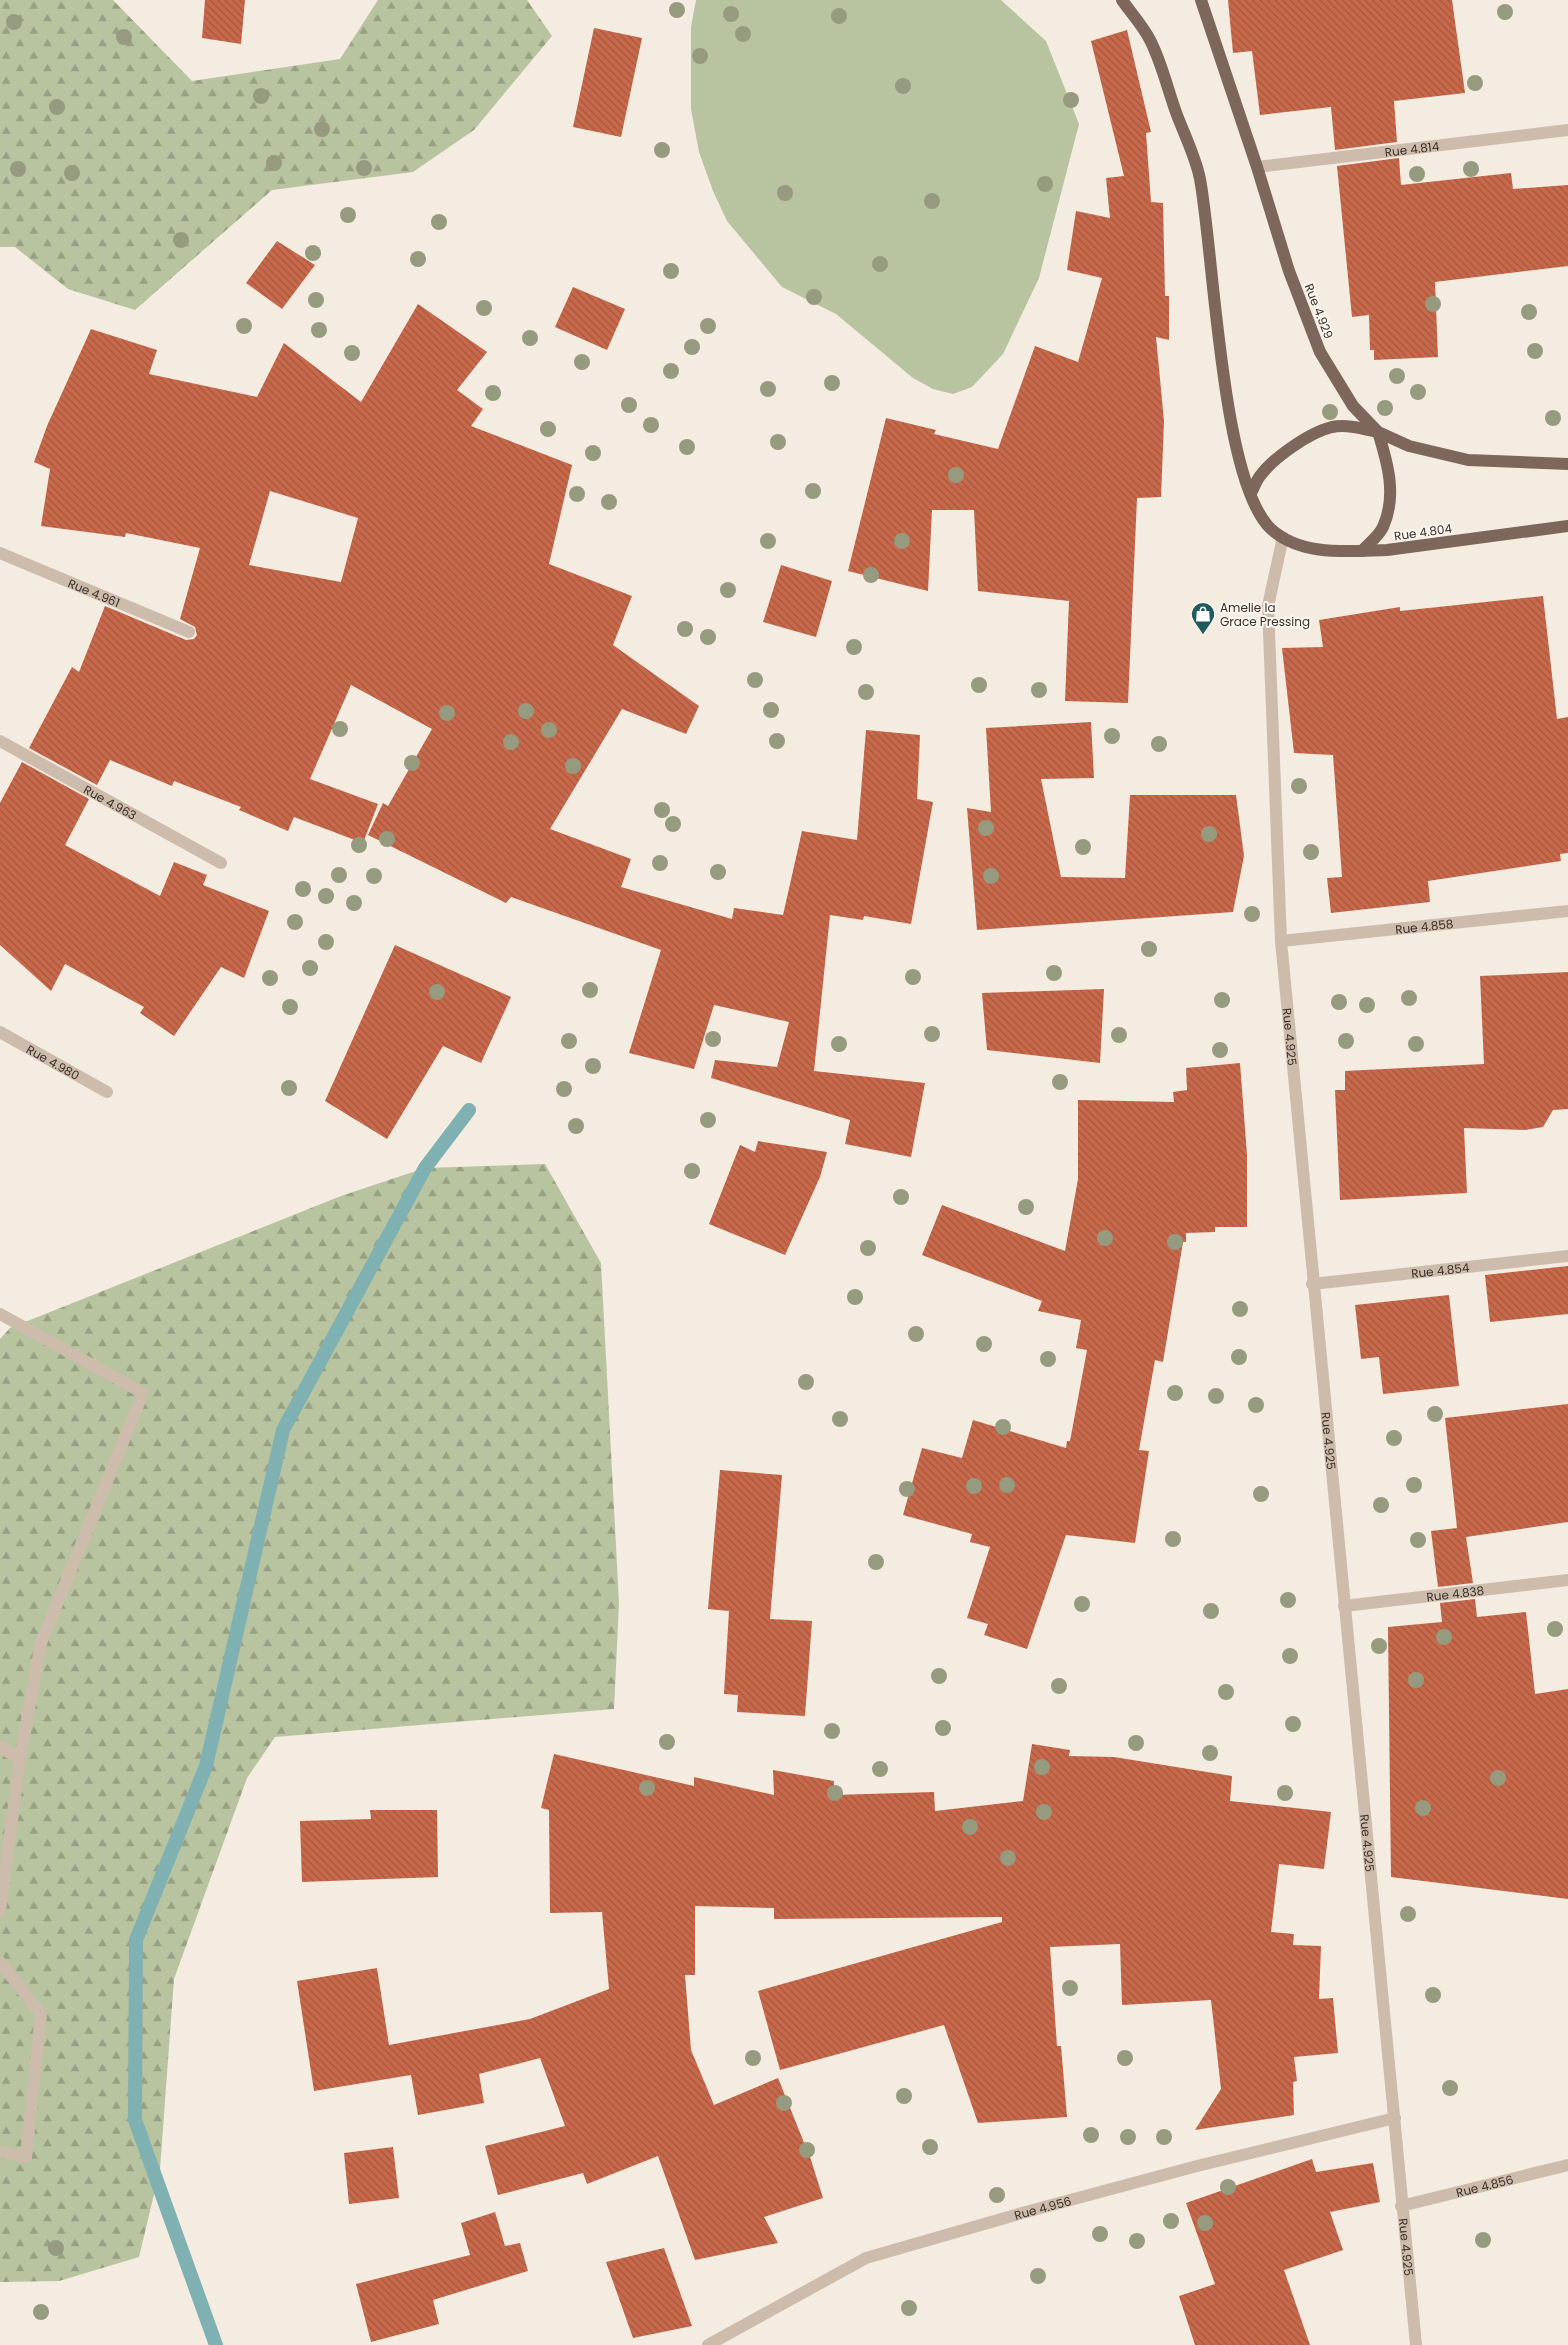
<svg xmlns="http://www.w3.org/2000/svg" width="1568" height="2345" font-family="Poppins,sans-serif">
<style>
.grass{fill:#b8c4a0}
.forest{fill:url(#forest-firs)}
.lines{fill:none;stroke-linecap:round;stroke-linejoin:round}
.stream{stroke:#7fb0b2;stroke-width:14}
.building{fill:url(#building-back-hatch);fill-rule:evenodd}
.minor{stroke:#cdbbac;stroke-width:12}
.major{stroke:#7d675c;stroke-width:12}
.tree{fill:#969b7f}
.labels{text-anchor:middle;dominant-baseline:central;stroke-width:4;stroke-linejoin:round;paint-order:stroke}
.street-label{font-size:12px;fill:#3b302b;stroke:#fbf5ee}
.poi-label{font-size:12px;fill:#3b302b;stroke:#fbf5ee;text-anchor:start}
</style>
<defs>
<pattern id="forest-firs" width="22" height="20" patternUnits="userSpaceOnUse" patternTransform="scale(1.25)"><rect width="22" height="20" fill="#b8c4a0"/><path d="M5 1l3.5 6h-7zM16 11l3.5 6h-7z" fill="#97a083"/></pattern>
<pattern id="building-back-hatch" width="6" height="6" patternUnits="userSpaceOnUse" patternTransform="scale(1.25)"><rect width="6" height="6" fill="#c8694b"/><path d="M-1 5l2 2M0 0l6 6M5-1l2 2" fill="none" stroke="#a4573f"/></pattern>
</defs>
<rect width="100%" height="100%" fill="#f4ebe1"/>
<!-- grass -->
<polygon class="grass" points="696,0 1001,0 1046,41 1079,124 1039,278 1003,354 972,387 953,394 933,389 913,378 836,314 782,287 727,221 713,191 699,152 691,109 691,27"/>
<!-- forest -->
<g class="forest">
<polygon points="0,0 113,0 192,81 340,59 378,0 527,0 552,36 474,130 413,172 272,190 135,310 68,289 15,247 0,247"/>
<polygon points="545,1164 601,1263 619,1603 614,1709 275,1737 247,1778 174,1979 160,2169 139,2257 59,2281 0,2282 0,1339 10,1328 341,1196 425,1168"/>
</g>
<g class="lines">
<!-- stream -->
<polyline class="stream" points="216,2345 135,2120 136,1940 206,1766 283,1430 425,1168 469,1110"/>
</g>
<!-- building -->
<g class="building">
<polygon points="205,0 245,0 241,44 202,38"/>
<polygon points="1228,0 1452,0 1465,93 1394,101 1397,142 1335,150 1331,107 1260,115 1252,51 1233,53"/>
<polygon points="594,28 642,38 621,137 573,127"/>
<polygon points="1127,30 1151,132 1146,133 1151,202 1163,203 1165,296 1169,296 1169,340 1156,337 1164,421 1161,497 1137,498 1128,703 1065,701 1069,601 978,591 974,510 932,510 928,591 848,571 886,418 936,430 934,434 998,449 1035,346 1078,362 1102,278 1067,270 1076,211 1110,218 1106,178 1124,176 1091,41"/>
<polygon points="1399,158 1401,185 1511,173 1513,189 1568,185 1568,266 1435,282 1438,357 1374,360 1374,350 1370,350 1369,315 1352,317 1337,166"/>
<polygon points="277,241 315,265 282,309 246,283"/>
<polygon points="573,287 625,309 607,350 555,327"/>
<path d="M 418,304 L 487,352 L 457,390 L 483,409 L 471,426 L 572,465 L 549,564 L 632,596 L 613,645 L 699,706 L 686,734 L 622,709 L 550,829 L 631,859 L 621,887 L 732,919 L 734,908 L 783,915 L 802,831 L 857,840 L 866,730 L 920,735 L 917,799 L 933,802 L 911,924 L 864,916 L 863,920 L 830,915 L 814,1071 L 925,1083 L 911,1157 L 845,1144 L 850,1120 L 711,1078 L 715,1060 L 777,1067 L 789,1022 L 714,1005 L 694,1069 L 629,1053 L 661,950 L 511,897 L 506,903 L 368,835 L 383,803 L 388,806 L 432,729 L 351,685 L 310,779 L 378,804 L 363,843 L 294,817 L 288,831 L 239,810 L 241,807 L 174,781 L 172,786 L 110,760 L 97,785 L 29,748 L 72,667 L 79,672 L 105,606 L 186,640 L 194,639 L 197,635 L 195,627 L 180,619 L 200,548 L 126,533 L 125,537 L 41,526 L 50,469 L 34,462 L 47,426 L 91,329 L 157,350 L 149,374 L 257,397 L 284,343 L 361,402 ZM 270,491 L 358,518 L 341,582 L 249,565 Z"/>
<polygon points="781,565 832,581 816,637 763,622"/>
<polygon points="1543,596 1557,719 1568,717 1568,853 1560,854 1561,861 1428,881 1430,902 1331,913 1327,878 1342,877 1333,755 1294,753 1282,648 1323,647 1319,620 1400,607 1400,611"/>
<polygon points="1091,722 1094,778 1041,779 1061,877 1125,878 1130,795 1236,795 1244,856 1233,912 977,930 967,808 991,812 986,728"/>
<polygon points="22,762 89,799 65,845 160,896 174,862 207,875 203,885 269,911 244,978 221,967 174,1036 140,1013 144,1007 65,964 51,991 0,945 0,803"/>
<polygon points="395,945 511,997 481,1063 443,1046 387,1139 325,1101"/>
<polygon points="1568,972 1568,1109 1553,1110 1543,1127 1525,1130 1464,1128 1467,1193 1340,1200 1335,1090 1345,1090 1345,1071 1484,1064 1480,976"/>
<polygon points="1104,989 1100,1063 987,1050 982,993"/>
<polygon points="1240,1063 1247,1155 1247,1227 1215,1227 1215,1232 1186,1233 1186,1242 1183,1242 1163,1362 1155,1360 1139,1450 1149,1451 1135,1543 1066,1535 1027,1649 984,1635 988,1624 967,1618 990,1547 970,1542 972,1534 903,1515 922,1448 962,1458 973,1420 1066,1448 1067,1441 1070,1441 1087,1350 1076,1348 1081,1320 1038,1311 1042,1301 922,1255 942,1205 1065,1251 1078,1179 1078,1100 1174,1102 1173,1092 1187,1090 1186,1068"/>
<polygon points="758,1141 827,1152 820,1177 785,1255 709,1224 740,1145 755,1152"/>
<polygon points="1568,1266 1568,1314 1490,1322 1485,1275"/>
<polygon points="1449,1295 1459,1386 1383,1394 1379,1357 1361,1359 1355,1305"/>
<polygon points="1568,1404 1568,1522 1466,1537 1473,1583 1438,1587 1431,1531 1457,1528 1445,1418"/>
<polygon points="720,1470 782,1475 770,1619 812,1621 805,1716 737,1712 738,1695 724,1694 729,1611 708,1609"/>
<polygon points="1475,1599 1477,1617 1526,1612 1535,1694 1568,1689 1568,1899 1391,1877 1388,1627 1442,1622 1440,1603"/>
<polygon points="1032,1744 1070,1750 1069,1756 1114,1757 1232,1776 1230,1801 1331,1812 1324,1869 1279,1864 1271,1932 1294,1934 1293,1945 1321,1946 1319,1999 1333,1998 1338,2053 1294,2057 1297,2081 1293,2082 1294,2115 1195,2130 1221,2089 1211,2000 1122,2005 1120,1944 1050,1947 1057,2046 1061,2046 1067,2117 978,2123 944,2025 780,2070 758,1991 1002,1922 1002,1917 774,1919 774,1908 695,1906 695,1975 685,1975 691,2050 714,2105 778,2078 811,2160 823,2198 764,2217 778,2243 695,2260 658,2156 587,2184 583,2173 498,2195 485,2146 565,2126 540,2058 479,2074 484,2103 418,2115 411,2075 314,2091 297,1981 377,1968 389,2045 530,2019 609,1989 602,1912 550,1913 549,1810 541,1808 554,1754 694,1786 694,1777 774,1795 773,1770 834,1781 834,1795 934,1792 935,1811 1023,1801"/>
<polygon points="370,1810 437,1810 438,1877 302,1882 300,1821 371,1819"/>
<polygon points="393,2147 399,2198 349,2204 344,2153"/>
<polygon points="1312,2159 1316,2172 1373,2163 1380,2202 1330,2212 1343,2250 1284,2270 1310,2345 1195,2345 1179,2296 1215,2284 1186,2203"/>
<polygon points="495,2212 505,2246 520,2243 528,2271 433,2300 439,2324 371,2342 356,2284 470,2255 461,2223"/>
<polygon points="664,2248 692,2326 633,2338 606,2262"/>
</g>
<g class="lines">
<!-- minor -->
<g class="minor">
<path id="s1" d="M 1257,167 L 1568,130"/>
<path id="s2" d="M 1283,537 L 1268,606 L 1281,941 L 1416,2345"/>
<path id="s3" d="M 0,553 L 189,632"/>
<path id="s4" d="M 0,741 L 221,863"/>
<path id="s5" d="M 1281,941 L 1568,911"/>
<path id="s6" d="M 0,1032 L 107,1092"/>
<path id="s7" d="M 1312,1284 L 1568,1256"/>
<polyline points="0,1314 143,1393 41,1643 20,1759"/>
<path id="s8" d="M 1344,1606 L 1568,1580"/>
<polyline points="0,1747 20,1759 0,1911"/>
<polyline points="0,1962 41,2014 26,2157 0,2152"/>
<path id="s9" d="M 1401,2206 L 1568,2165"/>
<path id="s10" d="M 708,2345 L 866,2258 L 1022,2213 L 1197,2166 L 1395,2118"/>
</g>
<!-- major -->
<g class="major">
<path d="M 1122,0 C 1131,13 1143,26 1150,40 C 1162,63 1168,91 1177,115 C 1185,136 1196,158 1200,179 C 1214,254 1221,482 1271,529 C 1302,557 1349,551 1387,550 L 1568,526"/>
<polyline points="1201,0 1257,167 1289,271 1320,352 1353,406 1378,432 1409,446 1468,460 1568,464"/>
<path d="M 1251,493 C 1254,488 1256,481 1260,476 C 1273,458 1310,432 1332,427 C 1347,424 1364,429 1378,432 C 1388,464 1397,496 1383,527 C 1379,536 1368,544 1362,551"/>
</g>
</g>
<!-- trees -->
<g class="tree">
<circle cx="677" cy="10" r="8"/>
<circle cx="1505" cy="12" r="8"/>
<circle cx="731" cy="14" r="8"/>
<circle cx="839" cy="16" r="8"/>
<circle cx="14" cy="22" r="8"/>
<circle cx="743" cy="34" r="8"/>
<circle cx="124" cy="37" r="8"/>
<circle cx="700" cy="56" r="8"/>
<circle cx="1475" cy="83" r="8"/>
<circle cx="903" cy="86" r="8"/>
<circle cx="261" cy="96" r="8"/>
<circle cx="1071" cy="100" r="8"/>
<circle cx="57" cy="107" r="8"/>
<circle cx="322" cy="129" r="8"/>
<circle cx="662" cy="150" r="8"/>
<circle cx="274" cy="163" r="8"/>
<circle cx="364" cy="168" r="8"/>
<circle cx="18" cy="169" r="8"/>
<circle cx="1471" cy="169" r="8"/>
<circle cx="72" cy="173" r="8"/>
<circle cx="1417" cy="174" r="8"/>
<circle cx="1045" cy="184" r="8"/>
<circle cx="785" cy="193" r="8"/>
<circle cx="932" cy="201" r="8"/>
<circle cx="348" cy="215" r="8"/>
<circle cx="439" cy="222" r="8"/>
<circle cx="181" cy="240" r="8"/>
<circle cx="313" cy="253" r="8"/>
<circle cx="418" cy="259" r="8"/>
<circle cx="880" cy="264" r="8"/>
<circle cx="671" cy="271" r="8"/>
<circle cx="814" cy="297" r="8"/>
<circle cx="316" cy="300" r="8"/>
<circle cx="1433" cy="304" r="8"/>
<circle cx="484" cy="308" r="8"/>
<circle cx="1529" cy="312" r="8"/>
<circle cx="244" cy="326" r="8"/>
<circle cx="708" cy="326" r="8"/>
<circle cx="319" cy="330" r="8"/>
<circle cx="530" cy="338" r="8"/>
<circle cx="692" cy="347" r="8"/>
<circle cx="1535" cy="351" r="8"/>
<circle cx="352" cy="353" r="8"/>
<circle cx="582" cy="362" r="8"/>
<circle cx="671" cy="371" r="8"/>
<circle cx="1397" cy="376" r="8"/>
<circle cx="832" cy="383" r="8"/>
<circle cx="768" cy="389" r="8"/>
<circle cx="1418" cy="392" r="8"/>
<circle cx="493" cy="393" r="8"/>
<circle cx="629" cy="405" r="8"/>
<circle cx="1385" cy="408" r="8"/>
<circle cx="1330" cy="412" r="8"/>
<circle cx="1553" cy="418" r="8"/>
<circle cx="651" cy="425" r="8"/>
<circle cx="548" cy="429" r="8"/>
<circle cx="778" cy="442" r="8"/>
<circle cx="687" cy="447" r="8"/>
<circle cx="593" cy="453" r="8"/>
<circle cx="956" cy="475" r="8"/>
<circle cx="813" cy="491" r="8"/>
<circle cx="577" cy="494" r="8"/>
<circle cx="609" cy="502" r="8"/>
<circle cx="768" cy="541" r="8"/>
<circle cx="902" cy="541" r="8"/>
<circle cx="871" cy="575" r="8"/>
<circle cx="728" cy="590" r="8"/>
<circle cx="685" cy="629" r="8"/>
<circle cx="708" cy="637" r="8"/>
<circle cx="854" cy="647" r="8"/>
<circle cx="755" cy="680" r="8"/>
<circle cx="979" cy="685" r="8"/>
<circle cx="1039" cy="690" r="8"/>
<circle cx="866" cy="692" r="8"/>
<circle cx="771" cy="710" r="8"/>
<circle cx="526" cy="711" r="8"/>
<circle cx="447" cy="713" r="8"/>
<circle cx="340" cy="729" r="8"/>
<circle cx="549" cy="730" r="8"/>
<circle cx="1112" cy="736" r="8"/>
<circle cx="777" cy="741" r="8"/>
<circle cx="511" cy="742" r="8"/>
<circle cx="1159" cy="744" r="8"/>
<circle cx="412" cy="763" r="8"/>
<circle cx="573" cy="766" r="8"/>
<circle cx="1299" cy="786" r="8"/>
<circle cx="662" cy="810" r="8"/>
<circle cx="673" cy="824" r="8"/>
<circle cx="986" cy="828" r="8"/>
<circle cx="1209" cy="834" r="8"/>
<circle cx="387" cy="839" r="8"/>
<circle cx="359" cy="845" r="8"/>
<circle cx="1083" cy="847" r="8"/>
<circle cx="1311" cy="852" r="8"/>
<circle cx="660" cy="863" r="8"/>
<circle cx="718" cy="872" r="8"/>
<circle cx="339" cy="875" r="8"/>
<circle cx="374" cy="876" r="8"/>
<circle cx="991" cy="876" r="8"/>
<circle cx="303" cy="889" r="8"/>
<circle cx="326" cy="896" r="8"/>
<circle cx="354" cy="903" r="8"/>
<circle cx="1252" cy="914" r="8"/>
<circle cx="295" cy="922" r="8"/>
<circle cx="326" cy="942" r="8"/>
<circle cx="1149" cy="949" r="8"/>
<circle cx="310" cy="968" r="8"/>
<circle cx="1054" cy="973" r="8"/>
<circle cx="913" cy="977" r="8"/>
<circle cx="270" cy="978" r="8"/>
<circle cx="590" cy="990" r="8"/>
<circle cx="437" cy="992" r="8"/>
<circle cx="1409" cy="998" r="8"/>
<circle cx="1222" cy="1000" r="8"/>
<circle cx="1339" cy="1002" r="8"/>
<circle cx="1367" cy="1005" r="8"/>
<circle cx="290" cy="1007" r="8"/>
<circle cx="932" cy="1034" r="8"/>
<circle cx="1119" cy="1035" r="8"/>
<circle cx="713" cy="1039" r="8"/>
<circle cx="569" cy="1041" r="8"/>
<circle cx="1346" cy="1041" r="8"/>
<circle cx="839" cy="1044" r="8"/>
<circle cx="1416" cy="1044" r="8"/>
<circle cx="1220" cy="1050" r="8"/>
<circle cx="593" cy="1066" r="8"/>
<circle cx="1060" cy="1082" r="8"/>
<circle cx="289" cy="1088" r="8"/>
<circle cx="564" cy="1089" r="8"/>
<circle cx="708" cy="1120" r="8"/>
<circle cx="576" cy="1126" r="8"/>
<circle cx="692" cy="1171" r="8"/>
<circle cx="901" cy="1197" r="8"/>
<circle cx="1026" cy="1207" r="8"/>
<circle cx="1105" cy="1238" r="8"/>
<circle cx="1175" cy="1242" r="8"/>
<circle cx="868" cy="1248" r="8"/>
<circle cx="855" cy="1297" r="8"/>
<circle cx="1240" cy="1309" r="8"/>
<circle cx="916" cy="1334" r="8"/>
<circle cx="984" cy="1344" r="8"/>
<circle cx="1239" cy="1357" r="8"/>
<circle cx="1048" cy="1359" r="8"/>
<circle cx="806" cy="1382" r="8"/>
<circle cx="1175" cy="1393" r="8"/>
<circle cx="1216" cy="1396" r="8"/>
<circle cx="1256" cy="1405" r="8"/>
<circle cx="1435" cy="1414" r="8"/>
<circle cx="840" cy="1419" r="8"/>
<circle cx="1003" cy="1427" r="8"/>
<circle cx="1394" cy="1438" r="8"/>
<circle cx="1007" cy="1485" r="8"/>
<circle cx="1414" cy="1485" r="8"/>
<circle cx="974" cy="1486" r="8"/>
<circle cx="907" cy="1489" r="8"/>
<circle cx="1261" cy="1494" r="8"/>
<circle cx="1381" cy="1505" r="8"/>
<circle cx="1173" cy="1539" r="8"/>
<circle cx="1418" cy="1540" r="8"/>
<circle cx="876" cy="1562" r="8"/>
<circle cx="1288" cy="1600" r="8"/>
<circle cx="1082" cy="1604" r="8"/>
<circle cx="1211" cy="1611" r="8"/>
<circle cx="1555" cy="1629" r="8"/>
<circle cx="1444" cy="1637" r="8"/>
<circle cx="1379" cy="1646" r="8"/>
<circle cx="1290" cy="1656" r="8"/>
<circle cx="939" cy="1676" r="8"/>
<circle cx="1416" cy="1680" r="8"/>
<circle cx="1059" cy="1686" r="8"/>
<circle cx="1226" cy="1692" r="8"/>
<circle cx="1293" cy="1724" r="8"/>
<circle cx="943" cy="1728" r="8"/>
<circle cx="832" cy="1731" r="8"/>
<circle cx="667" cy="1742" r="8"/>
<circle cx="1136" cy="1743" r="8"/>
<circle cx="1210" cy="1753" r="8"/>
<circle cx="1042" cy="1767" r="8"/>
<circle cx="880" cy="1769" r="8"/>
<circle cx="1498" cy="1778" r="8"/>
<circle cx="647" cy="1788" r="8"/>
<circle cx="835" cy="1793" r="8"/>
<circle cx="1285" cy="1793" r="8"/>
<circle cx="1423" cy="1808" r="8"/>
<circle cx="1044" cy="1812" r="8"/>
<circle cx="970" cy="1827" r="8"/>
<circle cx="1008" cy="1858" r="8"/>
<circle cx="1408" cy="1914" r="8"/>
<circle cx="1070" cy="1988" r="8"/>
<circle cx="1433" cy="1995" r="8"/>
<circle cx="753" cy="2058" r="8"/>
<circle cx="1125" cy="2058" r="8"/>
<circle cx="1450" cy="2088" r="8"/>
<circle cx="904" cy="2096" r="8"/>
<circle cx="784" cy="2103" r="8"/>
<circle cx="1091" cy="2135" r="8"/>
<circle cx="1128" cy="2137" r="8"/>
<circle cx="1164" cy="2137" r="8"/>
<circle cx="930" cy="2147" r="8"/>
<circle cx="807" cy="2150" r="8"/>
<circle cx="1228" cy="2187" r="8"/>
<circle cx="997" cy="2195" r="8"/>
<circle cx="1171" cy="2221" r="8"/>
<circle cx="1205" cy="2223" r="8"/>
<circle cx="1100" cy="2234" r="8"/>
<circle cx="1483" cy="2240" r="8"/>
<circle cx="1137" cy="2241" r="8"/>
<circle cx="56" cy="2248" r="8"/>
<circle cx="1038" cy="2276" r="8"/>
<circle cx="909" cy="2308" r="8"/>
<circle cx="41" cy="2312" r="8"/>
</g>
<!-- icons -->
<defs>
<g id="shop-pin" transform="scale(1.25)"><path d="M0 17L-7.5 6A9.5 9.5 0 1 1 7.5 6Z" fill="#1f5a5e" stroke="#fbf5ee"/><path d="M-5-2.5h2.3a2.7 3.5 0 0 1 5.4 0H5L5.5 6h-11ZM-1.5-2.5h3a1.5 2.3 0 0 0-3 0Z" fill="#fff"/></g>
</defs>
<g fill-rule="evenodd">
<use href="#shop-pin" x="1203" y="614"/>
</g>
<g class="labels">
<!-- street labels -->
<g class="street-label">
<text stroke="none"><textPath href="#s1" startOffset="156">Rue 4.814</textPath></text>
<text transform="translate(1319 311) rotate(69)">Rue 4.929</text>
<text transform="translate(1423 532) rotate(-8)">Rue 4.804</text>
<text stroke="none"><textPath href="#s3" startOffset="102">Rue 4.961</textPath></text>
<text stroke="none"><textPath href="#s4" startOffset="126">Rue 4.963</textPath></text>
<text stroke="none"><textPath href="#s5" startOffset="144">Rue 4.858</textPath></text>
<text stroke="none"><textPath href="#s2" startOffset="502">Rue 4.925</textPath></text>
<text stroke="none"><textPath href="#s6" startOffset="61">Rue 4.980</textPath></text>
<text stroke="none"><textPath href="#s7" startOffset="129">Rue 4.854</textPath></text>
<text stroke="none"><textPath href="#s2" startOffset="908">Rue 4.925</textPath></text>
<text stroke="none"><textPath href="#s8" startOffset="112">Rue 4.838</textPath></text>
<text stroke="none"><textPath href="#s2" startOffset="1312">Rue 4.925</textPath></text>
<text stroke="none"><textPath href="#s9" startOffset="86">Rue 4.856</textPath></text>
<text stroke="none"><textPath href="#s10" startOffset="364">Rue 4.956</textPath></text>
<text stroke="none"><textPath href="#s2" startOffset="1718">Rue 4.925</textPath></text>
</g>
<!-- poi labels -->
<g class="poi-label">
<text x="1220" y="607">Amelie la<tspan x="1220" dy="14">Grace Pressing</tspan></text>
</g>
</g>
</svg>
